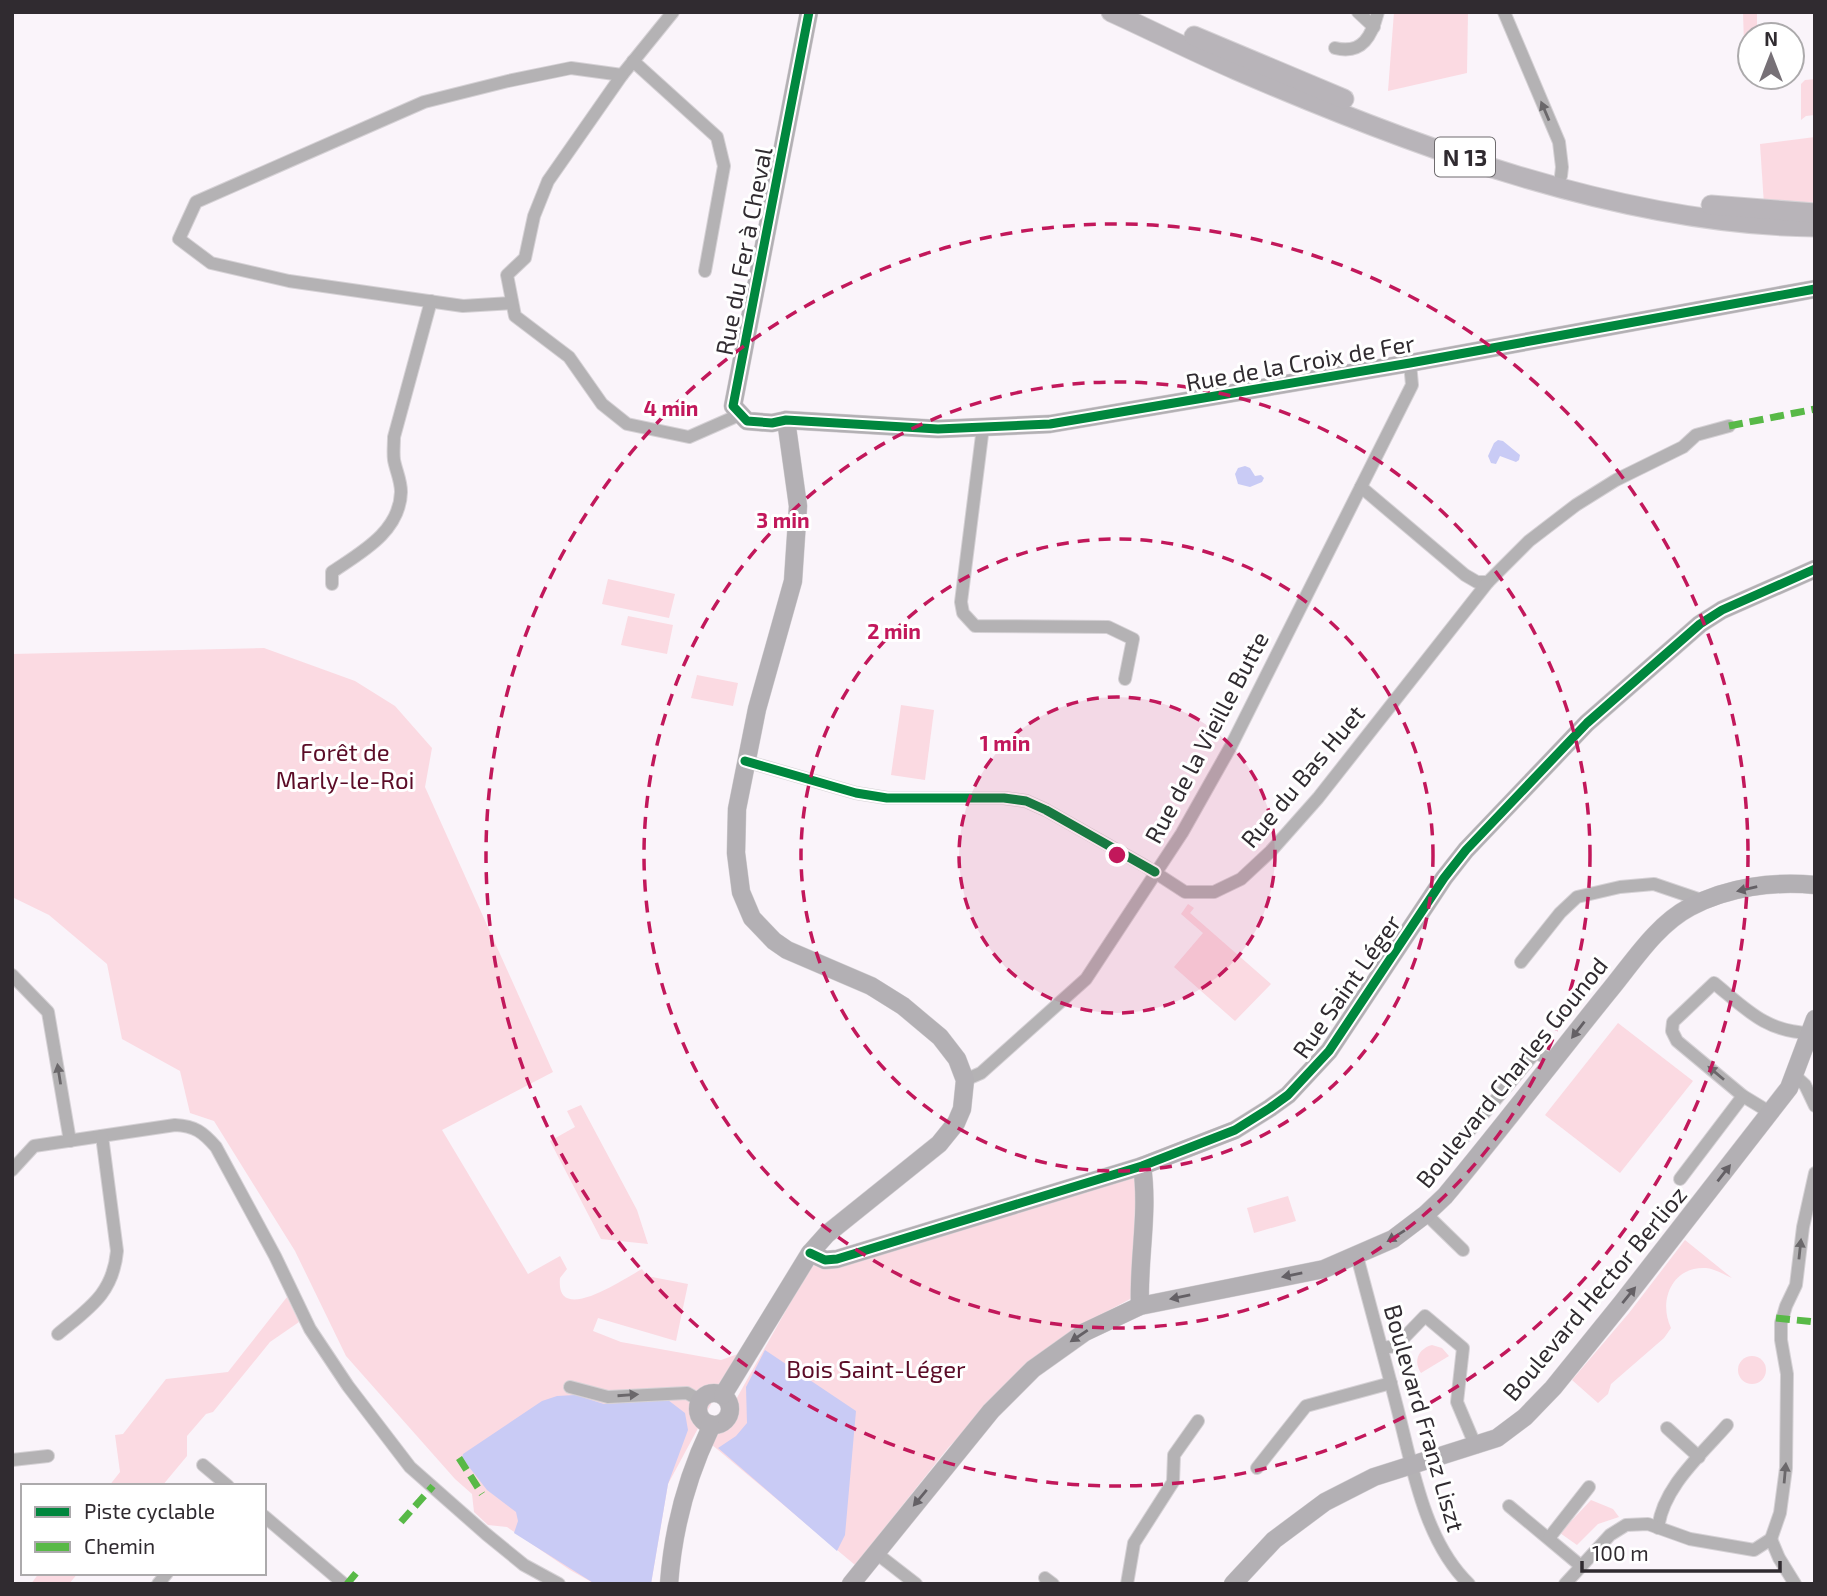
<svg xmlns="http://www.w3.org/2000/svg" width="1827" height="1596" font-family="'Exo 2',sans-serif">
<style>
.green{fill:#fbdae2}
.water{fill:#c9cbf5}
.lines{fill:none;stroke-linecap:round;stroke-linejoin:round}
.street-casing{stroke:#d5d1d5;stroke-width:14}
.secondary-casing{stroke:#d5d1d5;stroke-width:19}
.primary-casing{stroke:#d5d1d5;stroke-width:21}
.street{stroke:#b4b2b4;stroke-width:12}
.secondary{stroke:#b3b0b4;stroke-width:18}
.primary{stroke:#b8b4b9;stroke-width:19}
.tram{stroke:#b7b3b8;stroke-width:2}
.quiet{stroke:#58b947;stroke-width:7;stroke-dasharray:14 7;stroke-linecap:butt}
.cycleway-casing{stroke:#fff;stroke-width:13}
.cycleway{stroke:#00873e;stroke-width:9}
.oneway{fill:#6b686b}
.oneway2{fill:#646065}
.ring{fill:none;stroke:#c2185b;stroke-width:3.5;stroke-dasharray:12 9}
.labels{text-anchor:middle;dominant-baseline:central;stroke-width:6;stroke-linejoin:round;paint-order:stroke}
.shield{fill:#fff;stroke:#6e6b6e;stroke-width:2}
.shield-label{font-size:23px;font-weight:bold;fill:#302b30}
.street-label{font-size:24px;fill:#302b30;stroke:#fff}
.park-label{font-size:24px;fill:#5b0c27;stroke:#fff}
.centre{fill:#c2185b;stroke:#fff;stroke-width:3.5}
.ring-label{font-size:21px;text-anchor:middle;font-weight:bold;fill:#c2185b;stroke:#fff;stroke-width:6;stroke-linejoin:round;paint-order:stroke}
</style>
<rect width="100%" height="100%" fill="#faf4fa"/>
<!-- green -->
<g class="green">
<polygon points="1394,12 1468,12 1467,73 1388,91"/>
<polygon points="1743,12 1757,12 1757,35 1750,35 1750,45 1744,45"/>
<polygon points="1815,79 1815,115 1806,116 1801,120 1801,84 1805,80"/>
<polygon points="1815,137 1815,206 1764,205 1760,144"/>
<polygon points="608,579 675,594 669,618 602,604"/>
<polygon points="628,616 673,625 667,654 621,645"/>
<path d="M 264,648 L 355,681 L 395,706 L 432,748 L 425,787 L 553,1072 L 442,1130 L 528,1274 L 560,1256 L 567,1269 L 560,1278 C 555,1327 625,1278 642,1269 L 647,1276 L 688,1284 L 676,1341 L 598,1318 L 593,1331 L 621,1342 L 721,1360 L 738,1354 L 668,1484 L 651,1584 L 595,1584 L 570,1570 L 507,1527 L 488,1525 L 474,1512 L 472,1494 L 455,1479 L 346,1356 L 295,1251 L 214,1121 L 190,1113 L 180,1071 L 122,1039 L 107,964 L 49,915 L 12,897 L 12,654 Z"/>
<polygon points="697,675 738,683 733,706 691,698"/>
<polygon points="901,705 934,710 925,780 891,775"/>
<polygon points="1188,904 1194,908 1190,913 1271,984 1235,1021 1174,967 1203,933 1181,914"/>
<polygon points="1618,1023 1693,1081 1620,1173 1545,1115"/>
<polygon points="581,1105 637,1210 648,1244 601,1239 550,1141 575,1127 567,1111"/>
<polygon points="1136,1176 1132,1298 1080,1326 1041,1353 948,1448 855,1565 711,1444 812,1264 844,1266"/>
<polygon points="1288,1196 1296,1221 1254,1233 1247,1208"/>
<path d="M 1685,1240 L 1732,1278 C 1723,1274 1715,1269 1706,1268 C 1672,1266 1658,1301 1671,1328 L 1664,1338 L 1611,1384 L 1608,1394 L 1598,1403 L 1572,1380 L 1629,1313 Z"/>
<polygon points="287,1297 299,1322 270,1342 213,1412 206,1414 187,1436 187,1456 162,1486 109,1486 120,1472 115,1435 123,1434 166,1379 228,1372"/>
<path d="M 1432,1345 L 1442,1348 L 1449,1356 L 1421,1373 C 1413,1361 1418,1349 1432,1345 Z"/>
<circle cx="1752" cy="1370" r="14"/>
<polygon points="1591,1500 1613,1509 1619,1517 1598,1524 1577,1545 1560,1533"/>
<polygon points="39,1573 78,1573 69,1584 31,1584"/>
</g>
<!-- water -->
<g class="water">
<polygon points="1498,440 1503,441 1520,455 1519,460 1516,462 1500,456 1496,464 1491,463 1488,456 1494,443"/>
<polygon points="1245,466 1250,468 1255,476 1261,475 1264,478 1262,482 1250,487 1238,484 1235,474 1238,468"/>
<polygon points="765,1350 856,1411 845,1535 837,1551 718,1448 736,1436 747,1423 746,1387"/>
<polygon points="575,1395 604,1404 668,1400 685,1413 688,1430 668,1484 651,1584 595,1584 514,1533 518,1521 516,1512 487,1490 462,1458 463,1454 542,1401 557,1396"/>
</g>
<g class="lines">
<!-- street casing -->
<g class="street-casing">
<g id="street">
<polyline points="673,12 622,75 548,181 534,216 525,258 507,275 515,316 569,357 602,404 627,424 689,437 739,415"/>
<polyline points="1358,12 1374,27"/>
<polyline points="1504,12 1559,142 1562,167 1561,176"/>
<path d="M 1335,48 C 1363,55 1372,35 1378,12"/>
<polyline points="633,61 717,137 724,166 705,271"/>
<polyline points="512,303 463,306 289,281 211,263 179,239 196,202 424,102 508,81 571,68 622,75"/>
<polyline points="983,427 961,602 963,613 975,626 1108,627 1133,639 1125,679"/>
<polyline points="1361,487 1465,575 1477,582 1488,582 1529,541 1576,505 1616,480 1683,447 1696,435 1729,426"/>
<path d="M 332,584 L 332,572 C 360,553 400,532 401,492 C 401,480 396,471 394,460 C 393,453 394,445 394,437 L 431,301"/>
<polyline points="745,761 856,793 887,798 1004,798 1026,801 1046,810 1145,866 1185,892 1214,892 1241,879 1271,851 1318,798 1488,582"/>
<polyline points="1521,962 1560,913 1577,897 1620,887 1654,884 1704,901"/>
<polyline points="12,975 48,1012 70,1141"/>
<polyline points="1794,1075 1805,1085 1815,1106"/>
<polyline points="965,1080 981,1073 1086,979 1182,833 1231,746 1412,385 1410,363"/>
<path d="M 1771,1113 L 1743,1096 L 1677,1041 L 1672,1031 L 1673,1022 L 1714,983 C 1746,1009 1766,1032 1810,1033"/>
<polyline points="1448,1156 1535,1053 1554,1060"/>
<path d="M 12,1170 L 34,1146 L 175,1125 C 195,1126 203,1132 216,1147 L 275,1256 L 310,1329 L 348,1386 L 410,1467 L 486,1534 L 524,1565 L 559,1584"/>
<polyline points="1680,1179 1743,1096"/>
<polyline points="1426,1214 1463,1250"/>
<path d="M 1357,1256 C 1370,1306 1384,1356 1397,1407 C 1412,1465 1424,1541 1469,1584"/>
<path d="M 58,1334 C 89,1308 113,1294 117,1251 L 102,1136"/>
<polyline points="1382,1348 1396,1346 1425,1316 1463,1348 1457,1402 1476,1447"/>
<polyline points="570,1387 608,1397 687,1393 701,1401"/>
<polyline points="1667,1428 1699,1457"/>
<polyline points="12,1460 48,1456"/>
<polyline points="203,1465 228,1486"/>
<polyline points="1257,1468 1306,1406 1391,1383"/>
<polyline points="1509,1506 1581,1566"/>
<polyline points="264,1516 344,1584"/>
<path d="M 1658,1528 C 1663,1487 1701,1455 1727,1425"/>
<polyline points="1549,1538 1589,1487"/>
<polyline points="1771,1539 1780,1513 1786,1468 1787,1374 1781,1340 1781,1323 1786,1306 1796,1285 1803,1227 1815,1173"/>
<polyline points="1771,1539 1779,1558 1795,1584"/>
<polyline points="876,1553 916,1584"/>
<polyline points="1045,1578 1053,1584"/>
<polyline points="158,1584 167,1573"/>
<polyline points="1127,1584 1134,1543 1173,1482 1174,1455 1198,1421"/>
<polyline points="1565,1584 1610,1535 1626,1525 1648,1524 1690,1539 1754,1550 1771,1539"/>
</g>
</g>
<!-- secondary casing -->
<g class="secondary-casing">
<g id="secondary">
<polyline points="809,12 733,406 747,421 772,423 786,420 938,429 1050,424 1410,363 1815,289"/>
<polyline points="810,1253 825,1260 837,1259 1142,1166 1235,1130 1270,1108 1288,1095 1329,1051 1444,878 1466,850 1587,723 1700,624 1722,610 1815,569"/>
<path d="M 1140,1306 C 1138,1260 1149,1213 1142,1166"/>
<circle cx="714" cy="1409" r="16"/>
<polyline points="723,1395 810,1253 827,1234 939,1144 956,1123 962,1109 965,1080 957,1059 940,1037 903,1006 871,986 787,950 774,941 752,918 741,892 736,853 737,809 757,709 793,581 798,506 786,420"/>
<path d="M 669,1584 C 673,1529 686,1479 710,1429 L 710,1424"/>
<path d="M 851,1584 L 991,1411 L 1033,1369 L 1085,1332 L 1140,1306 L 1324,1269 L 1393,1239 L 1426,1214 L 1445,1196 C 1501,1129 1554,1059 1609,991 C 1633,962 1656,925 1690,907 C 1728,887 1773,881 1815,885"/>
<polyline points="1233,1584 1274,1540 1325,1502 1374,1477 1497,1438 1525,1417 1553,1388 1621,1304 1789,1088 1815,1019"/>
</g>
</g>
<!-- primary casing -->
<g class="primary-casing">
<g id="primary">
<path d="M 1111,12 C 1153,31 1194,52 1236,70 C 1412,146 1622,225 1815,227"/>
<polyline points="1194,36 1344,99"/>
<polyline points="1711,205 1815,213"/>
</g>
</g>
<!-- street -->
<use href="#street" class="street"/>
<!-- secondary -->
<use href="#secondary" class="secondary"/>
<!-- primary -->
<use href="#primary" class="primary"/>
<!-- tram -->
<polyline class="tram" points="1815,1409 1815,1470"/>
<!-- quiet -->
<g class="quiet">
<polyline points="1729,426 1815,409"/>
<polyline points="1776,1318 1815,1322"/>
<polyline points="459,1458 482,1494"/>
<polyline points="401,1522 433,1486"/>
<polyline points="347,1584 357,1572"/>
</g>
<!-- cycleway casing -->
<g class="cycleway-casing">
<g id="cycleway">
<polyline points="809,12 733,406 747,421 772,423 786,420 938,429 1050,424 1410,363 1815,289"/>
<polyline points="745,761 856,793 887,798 1004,798 1026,801 1046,810 1155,872"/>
<polyline points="810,1253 825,1260 837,1259 1142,1166 1235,1130 1270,1108 1288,1095 1329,1051 1444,878 1466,850 1587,723 1700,624 1722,610 1815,569"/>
</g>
</g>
<!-- cycleway -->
<use href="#cycleway" class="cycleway"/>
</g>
<!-- one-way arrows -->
<defs><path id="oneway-solid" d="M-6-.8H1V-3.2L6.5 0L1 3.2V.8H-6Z" transform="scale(1.75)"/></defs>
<g class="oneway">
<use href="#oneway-solid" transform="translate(1545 111) rotate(-113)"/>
<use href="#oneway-solid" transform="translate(1716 1073) rotate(-140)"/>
<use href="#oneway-solid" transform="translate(59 1074) rotate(-99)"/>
<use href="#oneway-solid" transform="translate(1800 1249) rotate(-84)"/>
<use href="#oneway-solid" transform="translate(628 1395) rotate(-4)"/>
<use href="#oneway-solid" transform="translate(1785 1473) rotate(-85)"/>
</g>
<g class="oneway2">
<use href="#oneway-solid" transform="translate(1747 889) rotate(167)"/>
<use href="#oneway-solid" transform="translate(1578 1030) rotate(128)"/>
<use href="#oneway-solid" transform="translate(1724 1173) rotate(-52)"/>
<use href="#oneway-solid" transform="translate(1396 1236) rotate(148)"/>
<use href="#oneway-solid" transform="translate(1292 1275) rotate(169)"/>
<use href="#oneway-solid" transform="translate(1629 1295) rotate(-51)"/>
<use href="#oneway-solid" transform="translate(1180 1297) rotate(168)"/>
<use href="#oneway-solid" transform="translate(1079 1336) rotate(146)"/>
<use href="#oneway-solid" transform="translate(920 1498) rotate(130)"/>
</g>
<!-- distance rings -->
<circle cx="1117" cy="855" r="158" fill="#c2185b" fill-opacity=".12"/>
<g class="ring">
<circle cx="1117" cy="855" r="158"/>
<circle cx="1117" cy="855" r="316"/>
<circle cx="1117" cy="855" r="473"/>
<circle cx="1117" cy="855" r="631"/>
</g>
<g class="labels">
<!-- shield labels -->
<rect class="shield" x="1435" y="137.5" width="60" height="39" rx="5"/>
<g class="shield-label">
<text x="1465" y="157">N 13</text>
</g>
<!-- street labels -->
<g class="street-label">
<text transform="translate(743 251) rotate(-79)">Rue du Fer à Cheval</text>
<text transform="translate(1300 362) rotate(-10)">Rue de la Croix de Fer</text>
<text transform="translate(1206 737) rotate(-62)">Rue de la Vieille Butte</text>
<text transform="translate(1302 776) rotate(-50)">Rue du Bas Huet</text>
<text transform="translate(1346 986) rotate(-55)">Rue Saint Léger</text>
<text transform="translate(1511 1072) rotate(-51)">Boulevard Charles Gounod</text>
<text transform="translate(1594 1293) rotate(-50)">Boulevard Hector Berlioz</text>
<text transform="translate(1425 1418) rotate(74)">Boulevard Franz Liszt</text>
</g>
<!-- park labels -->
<g class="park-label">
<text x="345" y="751">Forêt de<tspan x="345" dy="28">Marly-le-Roi</tspan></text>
<text x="876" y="1368">Bois Saint-Léger</text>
</g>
</g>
<circle cx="1117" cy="855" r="10" class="centre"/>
<g class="ring-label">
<text x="671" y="416">4 min</text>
<text x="783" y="528">3 min</text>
<text x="894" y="639">2 min</text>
<text x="1005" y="751">1 min</text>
</g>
<!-- border -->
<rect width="1827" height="1596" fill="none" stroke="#302b30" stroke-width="28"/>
<!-- legend -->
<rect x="21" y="1484" width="245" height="91" fill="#ffffff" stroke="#acaaac" stroke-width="2"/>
<rect x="35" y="1507" width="35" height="10" fill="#00873e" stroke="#acaaac" stroke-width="2"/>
<text x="84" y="1519" font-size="21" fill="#302b30">Piste cyclable</text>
<rect x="35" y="1542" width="35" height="10" fill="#58b947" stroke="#acaaac" stroke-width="2"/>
<text x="84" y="1554" font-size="21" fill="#302b30">Chemin</text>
<!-- north arrow -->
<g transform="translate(1771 56)"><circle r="33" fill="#ffffff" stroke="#acaaac" stroke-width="2"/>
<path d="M0-5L12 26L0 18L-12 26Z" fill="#777177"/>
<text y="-10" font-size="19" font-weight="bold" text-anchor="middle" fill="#302b30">N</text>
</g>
<!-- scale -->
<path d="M1582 1561v10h198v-10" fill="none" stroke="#302b30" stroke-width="3.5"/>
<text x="1592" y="1561" font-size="21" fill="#302b30" stroke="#ffffff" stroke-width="5" paint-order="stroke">100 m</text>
</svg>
